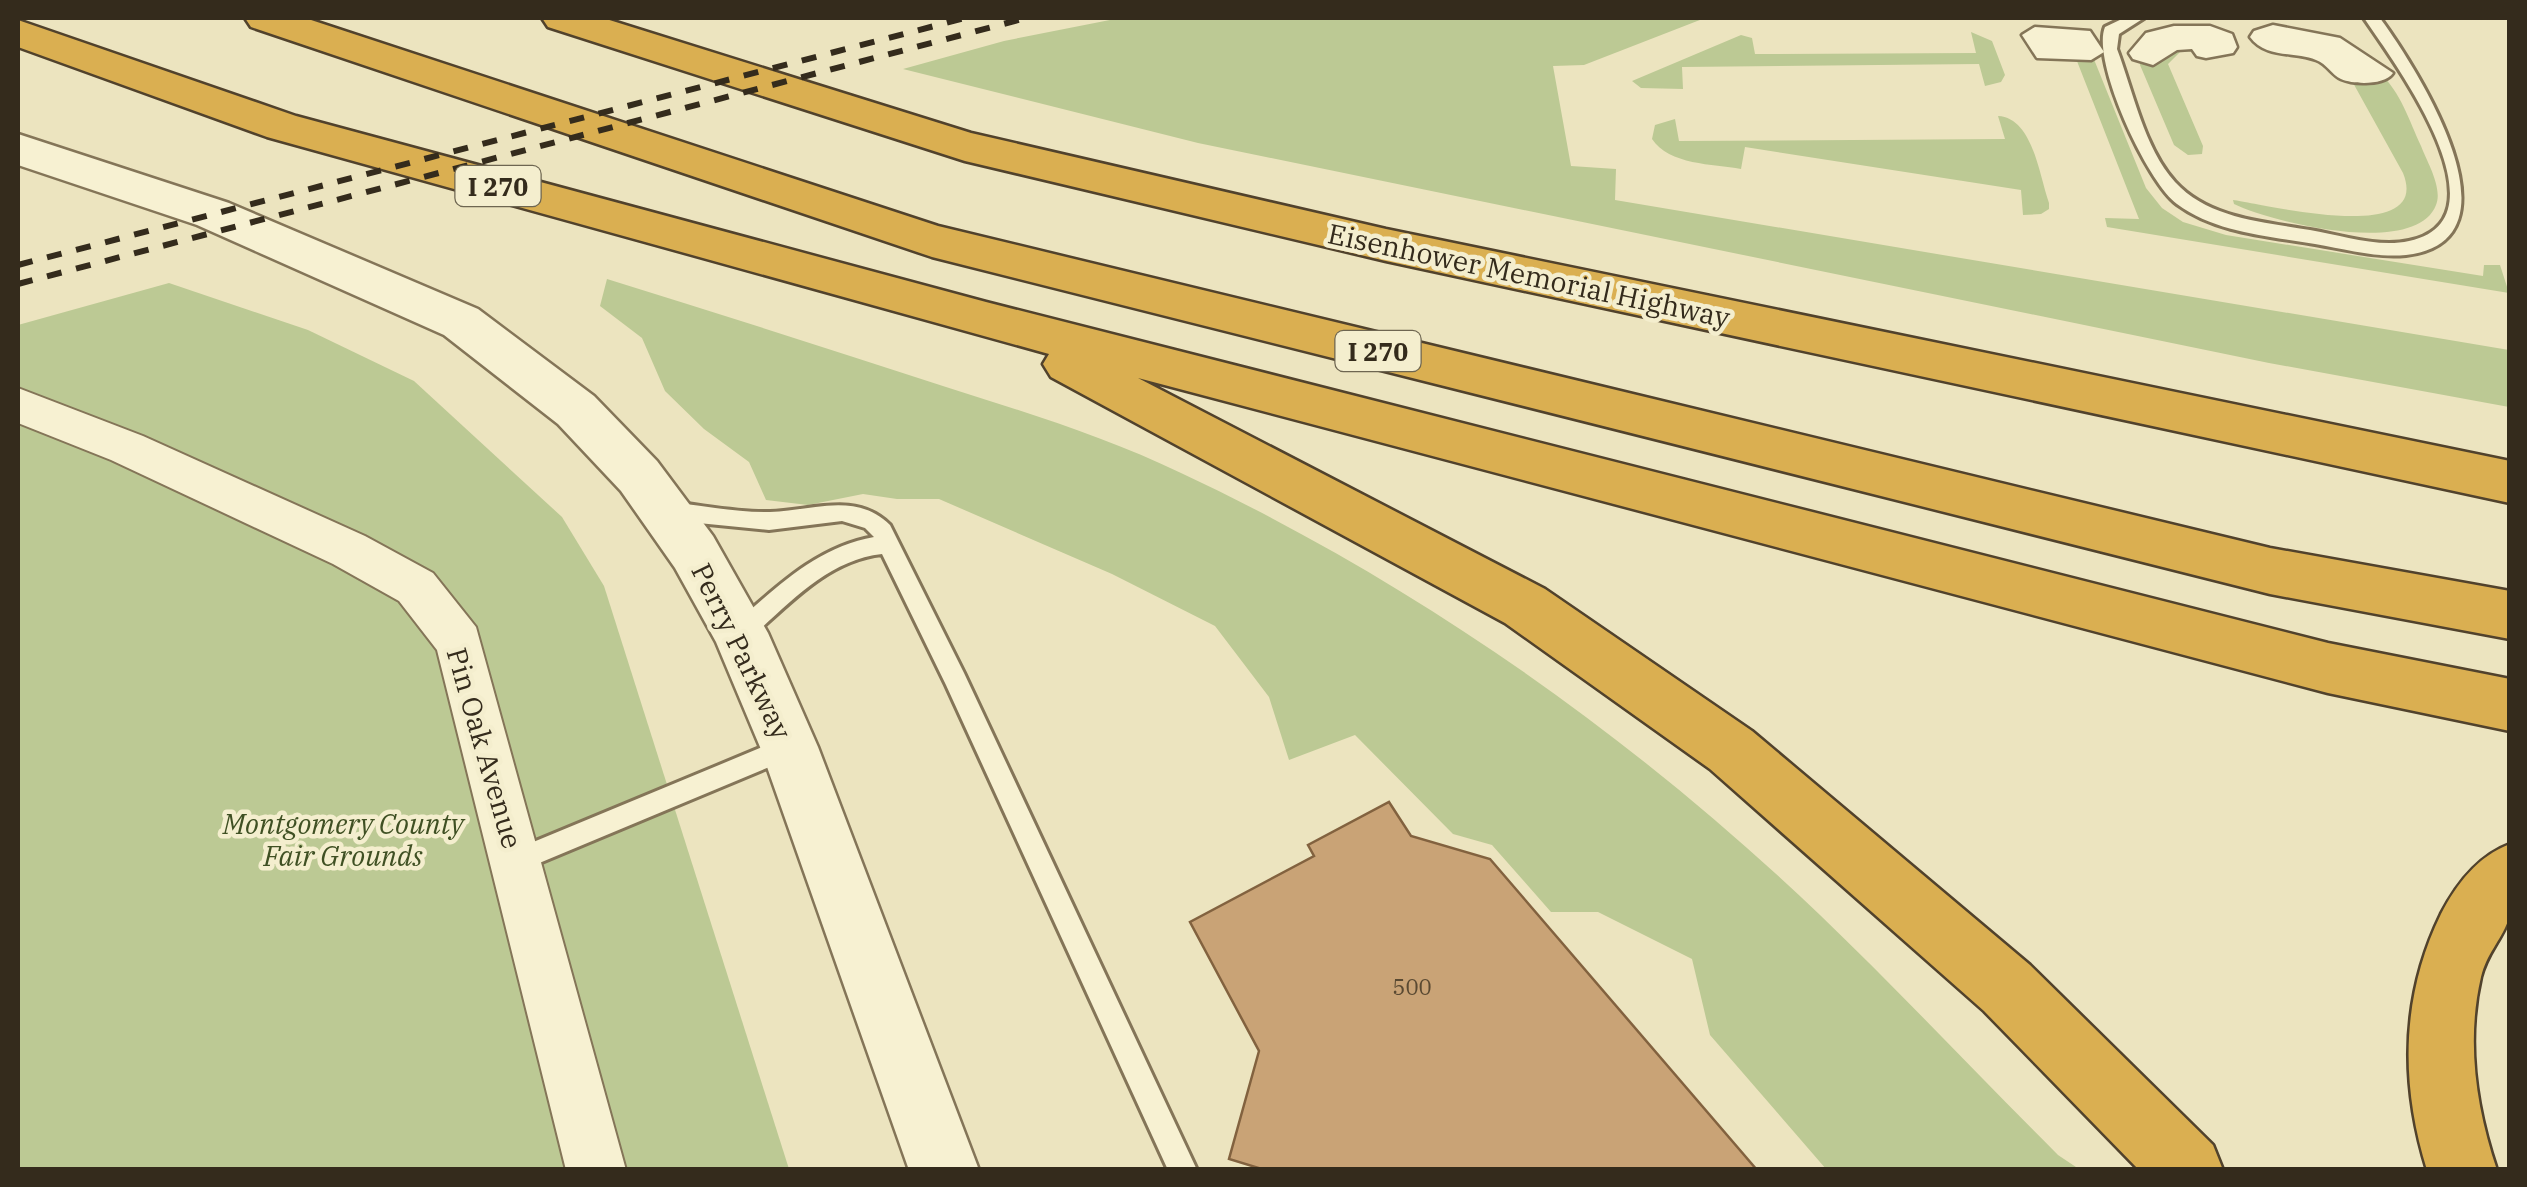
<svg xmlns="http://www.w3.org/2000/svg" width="2527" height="1187" font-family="'IBM Plex Serif',serif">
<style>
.green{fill:#bcc994}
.building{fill:#c9a376;stroke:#82623f;stroke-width:2.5}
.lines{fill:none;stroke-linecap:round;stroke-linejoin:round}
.service-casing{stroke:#847558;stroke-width:6}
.pedestrian-casing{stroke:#847558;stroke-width:5}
.minor-casing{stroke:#847558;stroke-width:4}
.tertiary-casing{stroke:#847558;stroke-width:5}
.motorway-casing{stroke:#51422c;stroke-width:5}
.service{fill:#f7f1d2;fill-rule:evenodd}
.pedestrian{fill:#f7f1d2;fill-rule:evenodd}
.minor{fill:#f7f1d2;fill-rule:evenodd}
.tertiary{fill:#f7f1d2;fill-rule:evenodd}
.motorway{fill:#daaf51;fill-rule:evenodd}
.rail{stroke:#342b1c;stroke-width:6;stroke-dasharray:15 15;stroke-linecap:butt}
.labels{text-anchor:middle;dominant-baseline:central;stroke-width:9;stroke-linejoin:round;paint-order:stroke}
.number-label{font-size:22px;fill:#594932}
.shield{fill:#f4eece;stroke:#6e6651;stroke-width:2.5}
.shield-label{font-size:25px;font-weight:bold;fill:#342b1c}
.street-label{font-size:28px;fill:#342b1c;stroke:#f4eece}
.park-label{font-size:28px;font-style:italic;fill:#3f5023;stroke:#f4eece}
</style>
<rect width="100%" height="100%" fill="#ece4bf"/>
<!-- green -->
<g class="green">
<polygon points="1120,18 1705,18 1584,65 1553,66 1571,166 1616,169 1615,200 2509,350 2509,407 2269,363 1198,143 903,69 1004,41"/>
<polygon points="1971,32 1992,41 2005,75 2001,82 1985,86 1979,64 1682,67 1683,89 1641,88 1632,81 1741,35 1752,38 1755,54 1976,53"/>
<polygon points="2164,46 2206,50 2180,52 2168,64 2203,146 2202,154 2188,155 2174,145 2140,65 2140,56"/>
<polygon points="2073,51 2091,52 2146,188 2162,208 2183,222 2226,235 2483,276 2484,265 2500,265 2509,293 2107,227 2105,218 2139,219"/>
<path d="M 2347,72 L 2380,73 C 2401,93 2409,120 2421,146 C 2427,162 2443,188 2436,205 C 2416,258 2271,222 2234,204 L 2233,200 C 2263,204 2433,247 2403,173 Z"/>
<path d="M 1998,116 C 2033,118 2039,175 2049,203 L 2049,209 L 2041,214 L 2023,215 L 2021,190 L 1745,147 L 1741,169 C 1713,164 1669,165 1652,139 L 1655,125 L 1675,119 L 1679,141 L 2005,139 Z"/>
<path d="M 607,279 C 720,314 833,350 946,387 C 1025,412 1106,437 1181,473 C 1414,582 1634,737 1820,915 C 1901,993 1978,1075 2058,1155 L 2079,1169 L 1826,1169 L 1710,1035 L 1692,959 L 1598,912 L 1551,912 L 1492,845 L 1453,834 L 1355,735 L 1289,760 L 1269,697 L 1215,626 L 1112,574 L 939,499 L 897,499 L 863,494 L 808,505 L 766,500 L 749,462 L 704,429 L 665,391 L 642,338 L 600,306 Z"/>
<polygon points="169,283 308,330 414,381 562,517 604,586 789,1169 18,1170 18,325"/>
</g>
<!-- building -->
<polygon class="building" points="1389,802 1411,836 1490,859 1757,1170 1265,1170 1229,1159 1259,1051 1190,922 1314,856 1308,845"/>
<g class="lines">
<!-- service casing -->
<g class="service-casing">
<g id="service">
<path d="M 2124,18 L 2144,18 L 2119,34 L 2117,49 C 2133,91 2144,148 2175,182 C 2209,219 2264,222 2310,230 C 2340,235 2378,248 2409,241 C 2511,219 2394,62 2364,18 L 2380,18 C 2418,70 2527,241 2406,255 C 2376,258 2345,249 2315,244 C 2269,236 2216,233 2177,204 C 2147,182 2091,61 2105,27 Z"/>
<path d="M 668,502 C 701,505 737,513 770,512 C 811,511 856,491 890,525 L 964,673 L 1197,1170 L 1168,1170 L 946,685 L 882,554 C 827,560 788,605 748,640 L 740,643 L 732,640 L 729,633 L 732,626 C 775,589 816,547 874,537 L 865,528 L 842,521 L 769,530 L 668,520 L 660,517 L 657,511 L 660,505 Z"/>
<polygon points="789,736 798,739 801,747 798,755 525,869 516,873 507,869 503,861 507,853"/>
</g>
</g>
<!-- pedestrian casing -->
<g class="pedestrian-casing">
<g id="pedestrian">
<path d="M 2273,25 L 2340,38 L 2393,73 C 2385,85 2355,85 2341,79 C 2332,75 2327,64 2316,60 C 2294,51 2266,59 2250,37 L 2254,31 Z"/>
<polygon points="2174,26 2210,26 2232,34 2237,47 2233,53 2206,58 2197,56 2192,49 2177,50 2153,65 2133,59 2129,53 2146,33"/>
<polygon points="2035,27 2090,31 2104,52 2091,60 2037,58 2022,35"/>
</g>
</g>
<!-- minor casing -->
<g class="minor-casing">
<polygon id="minor" points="18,388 143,436 365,536 433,573 476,627 626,1170 566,1170 437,650 399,601 333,564 111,460 18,423"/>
</g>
<!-- tertiary casing -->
<g class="tertiary-casing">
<polygon id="tertiary" points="18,134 229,203 478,309 594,396 657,461 713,536 768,633 818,747 979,1170 909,1170 760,747 716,642 675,568 621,491 558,424 444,335 197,225 18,165"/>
</g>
<!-- motorway casing -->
<g class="motorway-casing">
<g id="motorway">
<polygon points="245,18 305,18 938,226 2270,548 2510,591 2510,639 2270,594 932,257 251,27"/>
<polygon points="542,18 603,18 971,133 1386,229 2510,461 2510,503 1386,261 965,161 548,27"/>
<polygon points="18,20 296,116 986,302 2328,643 2510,679 2510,731 2328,693 1138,378 1545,589 1752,731 2030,965 2213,1145 2223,1170 2139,1170 1984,1011 1710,769 1505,623 1051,377 1043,364 1049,354 267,137 18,47"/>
<path d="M 2510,844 C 2510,862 2515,907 2508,921 C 2500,942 2487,953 2481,977 C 2466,1041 2476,1108 2497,1170 L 2427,1170 C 2400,1083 2401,996 2441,914 C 2457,883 2478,856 2510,844 Z"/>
</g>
</g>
<!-- service -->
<use href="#service" class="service"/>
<!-- pedestrian -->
<use href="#pedestrian" class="pedestrian"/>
<!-- minor -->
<use href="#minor" class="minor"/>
<!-- tertiary -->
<use href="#tertiary" class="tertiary"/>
<!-- motorway -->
<use href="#motorway" class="motorway"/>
<!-- rail -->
<g class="rail">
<polyline points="18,265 965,18"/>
<polyline points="18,284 1026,18"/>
</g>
</g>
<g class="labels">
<!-- number labels -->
<g class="number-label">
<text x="1412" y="986">500</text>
</g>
<!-- shield labels -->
<g class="shield">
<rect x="455.5" y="166" width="85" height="40" rx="8"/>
<rect x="1335.5" y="331" width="85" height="40" rx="8"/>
</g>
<g class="shield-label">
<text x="498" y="186">I 270</text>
<text x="1378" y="351">I 270</text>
</g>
<!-- street labels -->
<g class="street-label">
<text transform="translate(1529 275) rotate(12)">Eisenhower Memorial Highway</text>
<text transform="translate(742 651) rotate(64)">Perry Parkway</text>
<text transform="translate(485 748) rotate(74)">Pin Oak Avenue</text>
</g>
<!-- park labels -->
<g class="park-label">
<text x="343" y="823">Montgomery County<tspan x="343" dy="32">Fair Grounds</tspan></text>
</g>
</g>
<!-- border -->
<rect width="2527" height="1187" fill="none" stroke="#342b1c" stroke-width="40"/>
</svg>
